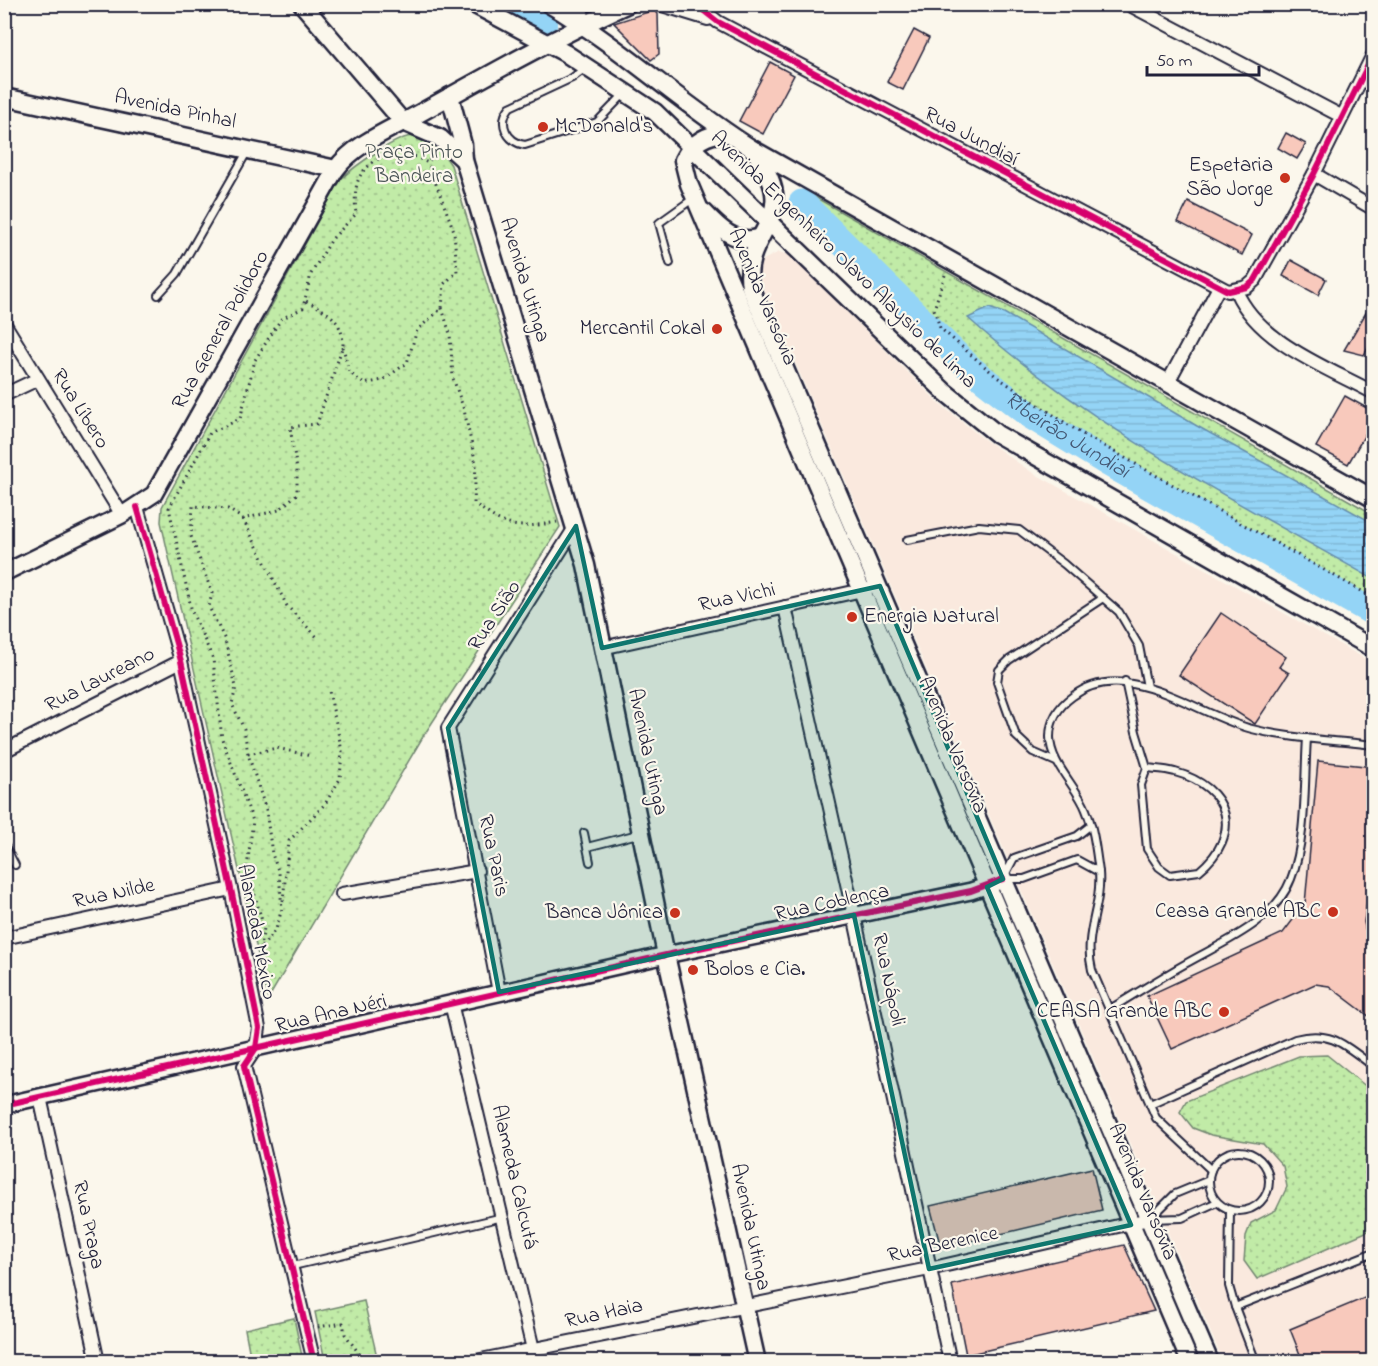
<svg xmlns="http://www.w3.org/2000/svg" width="1378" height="1366" font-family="'Indie Flower',sans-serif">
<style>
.built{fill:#fae9de}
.grass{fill:url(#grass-dots);stroke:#728671;stroke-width:1.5}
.water{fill:url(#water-rules);stroke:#668dab;stroke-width:1.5}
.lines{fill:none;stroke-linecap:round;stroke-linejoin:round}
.river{stroke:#94d4f6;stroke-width:27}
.building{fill:#f8c9bc;stroke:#22223b;stroke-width:1.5}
.service-casing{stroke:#22223b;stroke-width:10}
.minor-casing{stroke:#22223b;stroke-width:16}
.tertiary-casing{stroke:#22223b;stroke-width:20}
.secondary-casing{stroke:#22223b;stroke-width:21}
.path{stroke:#22223b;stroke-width:3;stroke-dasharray:1.5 4.5;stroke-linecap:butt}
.service{stroke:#fbf7ec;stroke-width:6}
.minor{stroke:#fbf7ec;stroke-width:12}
.tertiary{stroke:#fbf7ec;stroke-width:15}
.secondary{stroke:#fbf7ec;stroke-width:16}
.cycleway-casing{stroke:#fbf7ec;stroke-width:10}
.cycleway{stroke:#d6006c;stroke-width:6}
.marked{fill:#0f766e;fill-opacity:0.2;stroke:#0f766e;stroke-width:4.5;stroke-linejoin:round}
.poi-dot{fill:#c8321e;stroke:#fbf7ec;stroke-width:2}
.labels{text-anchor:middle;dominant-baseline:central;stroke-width:4.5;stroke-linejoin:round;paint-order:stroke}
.street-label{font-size:21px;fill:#22223b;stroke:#fbf7ec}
.poi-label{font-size:21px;fill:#22223b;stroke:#fbf7ec;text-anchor:end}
.park-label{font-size:21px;fill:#4a5456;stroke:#fbf7ec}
.water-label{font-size:22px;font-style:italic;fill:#445773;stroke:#fbf7ec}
</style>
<defs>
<pattern id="grass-dots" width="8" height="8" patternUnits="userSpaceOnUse" patternTransform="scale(1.5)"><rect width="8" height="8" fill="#c1eba7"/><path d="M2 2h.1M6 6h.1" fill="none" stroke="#a6c991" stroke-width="1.8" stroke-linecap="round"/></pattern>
<pattern id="water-rules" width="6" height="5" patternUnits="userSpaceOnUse" patternTransform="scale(1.5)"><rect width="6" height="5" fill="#94d4f6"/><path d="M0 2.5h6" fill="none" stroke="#7fb6d4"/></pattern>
</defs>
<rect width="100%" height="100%" fill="#fbf7ec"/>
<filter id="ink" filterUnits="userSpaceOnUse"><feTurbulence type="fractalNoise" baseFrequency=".0167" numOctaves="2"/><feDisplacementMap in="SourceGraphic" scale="12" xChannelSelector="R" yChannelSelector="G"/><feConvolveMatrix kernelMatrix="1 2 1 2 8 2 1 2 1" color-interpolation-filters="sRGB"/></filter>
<g filter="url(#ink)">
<!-- built -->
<polygon class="built" points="779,252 789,255 940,404 981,437 1030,471 1373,663 1373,1361 1223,1361 761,283 759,267 763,260"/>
<!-- grass -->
<g class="grass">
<path d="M 417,136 L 441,150 L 451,165 L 560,527 L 424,735 L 268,999 L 161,522 L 162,507 L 340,180 C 353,167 400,133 417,136 Z"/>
<polygon points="813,196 1373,514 1373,604 1072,432 1022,400 979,368 811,202"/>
<polygon points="1327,1055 1373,1092 1373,1229 1257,1279 1244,1261 1246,1236 1251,1223 1276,1210 1287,1187 1283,1166 1263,1144 1211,1135 1193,1128 1180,1112 1186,1101 1299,1056"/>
<polygon points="364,1301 378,1361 325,1361 315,1312"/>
<polygon points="294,1318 303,1361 251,1361 245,1329"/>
</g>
<!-- water -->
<path class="water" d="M 989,308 L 1004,313 L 1197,426 L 1373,523 L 1373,579 C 1234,500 1088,426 968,318 Z"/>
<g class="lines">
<!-- river -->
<g class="river">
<polyline points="513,4 544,22"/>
<path id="s1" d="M 802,203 L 971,369 L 1031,416 L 1108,463 L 1374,613"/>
</g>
</g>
<!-- building -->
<g class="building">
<polygon points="654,10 658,14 659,54 651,60 614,23"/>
<polygon points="914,30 929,38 903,90 887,82"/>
<polygon points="770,62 794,75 763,134 739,121"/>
<polygon points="1286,133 1306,144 1297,159 1278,148"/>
<polygon points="1188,202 1252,235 1242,255 1178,222"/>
<polygon points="1291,260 1326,279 1318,295 1283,276"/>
<polygon points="1374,299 1374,338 1364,355 1344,350"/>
<polygon points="1345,396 1374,412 1374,419 1348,464 1316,447"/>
<polygon points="1221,613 1286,657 1279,667 1289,673 1255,724 1179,675"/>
<polygon points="1318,761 1374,767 1374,849 1364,922 1366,932 1374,941 1374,1020 1329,986 1315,984 1172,1049 1147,996 1283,933 1305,904"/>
<polygon points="1092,1168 1102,1210 941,1248 930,1206"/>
<polygon points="1124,1245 1154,1311 966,1355 952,1285"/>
<polygon points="1374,1294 1374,1358 1366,1362 1303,1362 1290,1329"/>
</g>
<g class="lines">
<!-- service casing -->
<g class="service-casing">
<g id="service">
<path d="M 584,69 L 572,78 L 510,107 C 497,123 507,142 525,145 L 597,122 L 625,93"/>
<polyline points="670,263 659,223 694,198"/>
<polyline points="158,295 177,274 247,152"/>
<polyline points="907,540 979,526 1019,530 1064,564 1119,612 1139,646 1147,687"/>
<path d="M 1125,681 L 1136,732 L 1147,768 L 1141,785 L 1147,849 L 1159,867 L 1170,875 L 1199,871 C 1244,834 1230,787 1175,772 C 1166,769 1156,769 1147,768"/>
<polyline points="1056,762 1033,752 1016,736 997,682 999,670 1009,660 1103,598"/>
<path d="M 1091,825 L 1077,836 L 1014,858 L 1003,879 L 1024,879 L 1077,860 L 1099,872 C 1102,908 1083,933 1092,970 L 1156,1118 L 1211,1170"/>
<polyline points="584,833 590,862"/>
<polyline points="4,844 15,865"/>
<polyline points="587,847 638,834"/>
<path d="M 1099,872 C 1096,851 1094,829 1086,810 C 1077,786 1050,764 1050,737 C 1050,719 1059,706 1073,696 C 1126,656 1197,715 1252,729 C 1291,739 1333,740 1374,745"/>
<path d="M 1110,1009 C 1135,994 1160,978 1185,964 C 1223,942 1274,923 1291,879 C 1307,840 1304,781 1307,738"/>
<path d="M 1150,1104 L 1295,1039 C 1331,1029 1346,1046 1374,1067"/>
<circle cx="1239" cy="1181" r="30"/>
<polyline points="1230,1210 1229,1286 1235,1307 1256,1362"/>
<polyline points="1150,1219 1175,1194 1209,1180"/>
<polyline points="1150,1219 1182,1218 1217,1202"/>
<polyline points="293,1266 503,1217"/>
<polyline points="1235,1307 1374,1252"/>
</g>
</g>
<!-- minor casing -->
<g class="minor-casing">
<g id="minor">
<polyline points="659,4 708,19"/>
<polyline points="695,4 718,22 1228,291 1247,287 1255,280 1314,174 1374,53"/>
<polyline points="1128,4 1341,116"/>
<polyline points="1314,174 1374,209"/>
<path d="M 1236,291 C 1259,343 1326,367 1374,393"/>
<polyline points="4,323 122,515"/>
<polyline points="1167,384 1219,287"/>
<polyline points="4,395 38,379"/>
<polyline points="137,507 181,661 231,889 259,1028 256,1048 244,1066 314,1362"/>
<polyline points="785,607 854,915 950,1362"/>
<polyline points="602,648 867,589"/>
<polyline points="4,751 181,661"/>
<polyline points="342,894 477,871"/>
<polyline points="4,938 231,889"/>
<polyline points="499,992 448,728 576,526"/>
<polyline points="451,1003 536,1362"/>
<polyline points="40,1097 98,1362"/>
<polyline points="471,1362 929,1269 1149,1219"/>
</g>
</g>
<!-- tertiary casing -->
<g class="tertiary-casing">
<g id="tertiary">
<polyline points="4,573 122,515 154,494 336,169"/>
<polyline points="4,1105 666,955 971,891 998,882"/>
</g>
</g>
<!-- secondary casing -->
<g class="secondary-casing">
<g id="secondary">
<polyline points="302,4 403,122"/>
<polyline points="473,4 565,53 655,112 945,392 997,434 1374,649"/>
<path d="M 549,4 C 622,47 683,106 754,150 L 1374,499"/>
<polyline points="578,4 583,25"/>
<polyline points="450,96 463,145 464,160 586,565 666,955 757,1362"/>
<path d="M 4,97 L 336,169 C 355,143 392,129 420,113 C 488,75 556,37 628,4"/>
<polyline points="403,122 440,138 464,160"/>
<path d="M 728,134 C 709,132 691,143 683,160 L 689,184 L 1190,1362"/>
<path d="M 754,150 C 762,163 772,178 774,193 C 779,226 743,244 750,287 L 1210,1362"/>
<path d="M 704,212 C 719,228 735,244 758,238"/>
</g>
</g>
<!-- path -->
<g class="path">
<polyline points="945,275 934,309 940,328 997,377 1079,432 1374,598"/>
<path d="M 442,308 L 450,334 L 453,378 L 464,410 L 476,464 L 474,503 C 507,529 516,529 557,522"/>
<polyline points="343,347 349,372 364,384 383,380 407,363 417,330 442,308 444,284 457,272 454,231 428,163"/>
<polyline points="243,519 287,606 318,638"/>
<polyline points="248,754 277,748 311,756"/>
<polyline points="283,901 289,841 325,804 340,779 342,751 329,691"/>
<path d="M 262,947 L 276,929 L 282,909 L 279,873 L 272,854 L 266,810 L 248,754 L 244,729 L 232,704 L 236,687 L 225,640 L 209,607 L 212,593 L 191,536 L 193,506 L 228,509 L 243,519 L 279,510 L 297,494 L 297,470 L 290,427 L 317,424 L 343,345 C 343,320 327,311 306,301"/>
<path d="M 256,951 L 260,950 L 264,928 L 247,867 L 253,821 L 222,739 L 213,659 L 192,612 L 169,508 L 210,433 L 240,419 L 255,360 L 281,319 L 303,308 L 311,274 L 332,239 L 356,214 C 352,171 364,167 398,148 L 428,163 L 434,151"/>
<polyline points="318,1327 343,1323 345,1334 365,1362"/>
</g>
<!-- service -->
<use href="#service" class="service"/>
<!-- minor -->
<use href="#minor" class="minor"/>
<!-- tertiary -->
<use href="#tertiary" class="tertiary"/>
<!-- secondary -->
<use href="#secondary" class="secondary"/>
<!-- cycleway casing -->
<g class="cycleway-casing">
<g id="cycleway">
<polyline points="695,4 718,22 1228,291 1247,287 1255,280 1314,174 1374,53"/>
<polyline points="137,507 181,661 231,889 259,1028 256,1048 244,1066 314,1362"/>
<polyline points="4,1105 666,955 971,891 1003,879"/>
</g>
</g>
<!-- cycleway -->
<use href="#cycleway" class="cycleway"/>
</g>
</g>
<!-- marked area -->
<path class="marked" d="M 576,526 L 602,648 L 880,586 L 1003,879 L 987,887 L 1131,1225 L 929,1269 L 854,915 L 499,992 L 448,728 Z"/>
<!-- markers -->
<g class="poi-dot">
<circle cx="543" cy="127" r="6"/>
<circle cx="1285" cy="178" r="6"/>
<circle cx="717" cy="329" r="6"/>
<circle cx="852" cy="617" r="6"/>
<circle cx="1333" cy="912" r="6"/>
<circle cx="675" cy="913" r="6"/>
<circle cx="693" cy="970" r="6"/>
<circle cx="1224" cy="1012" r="6"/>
</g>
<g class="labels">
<!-- street labels -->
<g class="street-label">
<text transform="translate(175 110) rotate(12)">Avenida Pinhal</text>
<text transform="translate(971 137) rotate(28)">Rua Jundiaí</text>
<text transform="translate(843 260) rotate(44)">Avenida Engenheiro Olavo Alaysio de Lima</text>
<text transform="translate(524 280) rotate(73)">Avenida Utinga</text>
<text transform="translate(762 297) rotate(67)">Avenida Varsóvia</text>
<text transform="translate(221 330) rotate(-61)">Rua General Polidoro</text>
<text transform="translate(80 409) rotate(58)">Rua Líbero</text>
<text transform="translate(737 598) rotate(-12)">Rua Vichi</text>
<text transform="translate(495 616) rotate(-57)">Rua Sião</text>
<text transform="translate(100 680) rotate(-27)">Rua Laureano</text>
<text transform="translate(952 745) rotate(67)">Avenida Varsóvia</text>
<text transform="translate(647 752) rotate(78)">Avenida Utinga</text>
<text transform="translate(493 856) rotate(78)">Rua Paris</text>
<text transform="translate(114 894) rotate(-12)">Rua Nilde</text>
<text transform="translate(832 903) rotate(-12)">Rua Coblença</text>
<text transform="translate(256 932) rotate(79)">Alameda México</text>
<text transform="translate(888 980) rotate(78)">Rua Nápoli</text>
<text transform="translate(331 1014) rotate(-13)">Rua Ana Néri</text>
<text transform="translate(514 1177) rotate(77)">Alameda Calcutá</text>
<text transform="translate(1142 1192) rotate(67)">Avenida Varsóvia</text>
<text transform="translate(88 1225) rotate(78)">Rua Praga</text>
<text transform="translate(750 1227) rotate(78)">Avenida Utinga</text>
<text transform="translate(943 1245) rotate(-12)">Rua Berenice</text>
<text transform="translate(604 1314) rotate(-12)">Rua Haia</text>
</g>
<!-- poi labels -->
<g class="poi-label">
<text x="555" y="127" text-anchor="start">McDonald's</text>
<text x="1273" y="166">Espetaria<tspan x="1273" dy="24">São Jorge</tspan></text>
<text x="705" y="329">Mercantil Cokal</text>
<text x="864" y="617" text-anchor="start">Energia Natural</text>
<text x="1321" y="912">Ceasa Grande ABC</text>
<text x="663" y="913">Banca Jônica</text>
<text x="705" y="970" text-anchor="start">Bolos e Cia.</text>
<text x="1212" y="1012">CEASA Grande ABC</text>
</g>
<!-- park labels -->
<g class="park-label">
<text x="414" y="153">Praça Pinto<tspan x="414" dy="24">Bandeira</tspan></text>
</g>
<!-- water labels -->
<g class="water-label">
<text stroke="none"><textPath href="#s1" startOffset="354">Ribeirão Jundiaí</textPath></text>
</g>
</g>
<!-- margin -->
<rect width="1378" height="1366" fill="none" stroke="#fbf7ec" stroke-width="24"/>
<rect x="12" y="12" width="1354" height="1342" fill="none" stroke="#22223b" stroke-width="2" filter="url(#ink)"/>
<!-- scale -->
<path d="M1147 66v9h112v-9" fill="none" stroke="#22223b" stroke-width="3"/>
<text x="1156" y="66" font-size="18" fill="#22223b" stroke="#fbf7ec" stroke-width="4.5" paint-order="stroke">50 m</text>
</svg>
